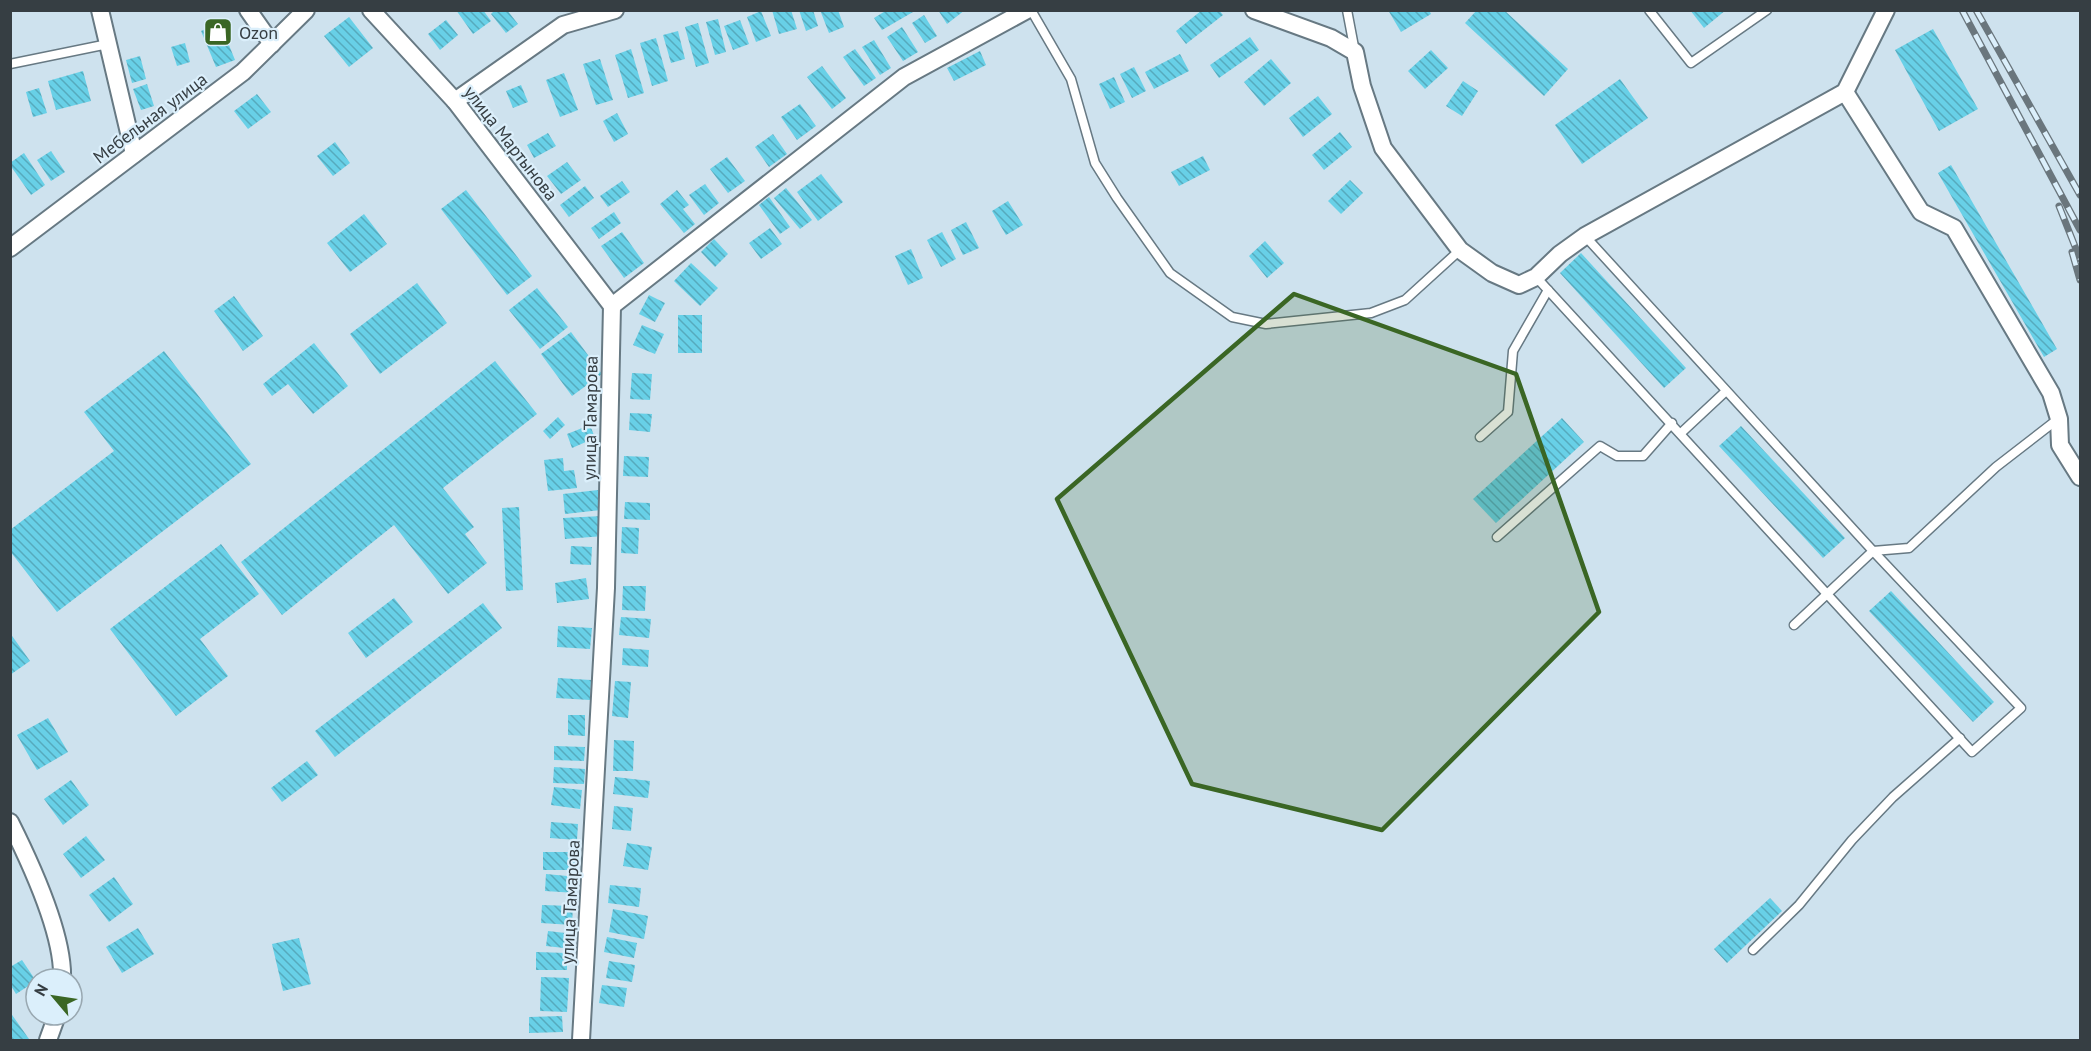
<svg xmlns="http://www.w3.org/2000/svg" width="2091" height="1051" font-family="'PT Sans',sans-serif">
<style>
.building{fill:url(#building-back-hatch)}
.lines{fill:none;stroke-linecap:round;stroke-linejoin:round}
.service-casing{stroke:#677983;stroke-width:11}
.minor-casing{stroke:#677983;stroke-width:20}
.service{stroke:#fff;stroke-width:8}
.minor{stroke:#fff;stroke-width:16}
.rail-casing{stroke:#6a767d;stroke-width:7}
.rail{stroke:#dbeffb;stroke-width:4.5;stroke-dasharray:14;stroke-linecap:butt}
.marked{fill:#3a6624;fill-opacity:0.2;stroke:#3a6624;stroke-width:4.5;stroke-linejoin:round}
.labels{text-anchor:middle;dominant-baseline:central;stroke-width:4.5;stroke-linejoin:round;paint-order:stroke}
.poi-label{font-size:18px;fill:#363e43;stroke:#dbeffb;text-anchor:start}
.street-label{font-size:18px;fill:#363e43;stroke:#dbeffb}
</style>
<defs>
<pattern id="building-back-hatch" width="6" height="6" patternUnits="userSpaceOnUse" patternTransform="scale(1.5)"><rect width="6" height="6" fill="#68d0e7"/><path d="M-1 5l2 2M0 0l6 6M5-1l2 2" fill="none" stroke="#56aabd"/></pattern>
</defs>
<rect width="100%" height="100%" fill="#cee2ee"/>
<!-- building -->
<g class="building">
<polygon points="456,10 483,10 491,21 473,34"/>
<polygon points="495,10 507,10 518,24 506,33 491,14"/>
<polygon points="772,10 791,10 797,29 779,34"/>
<polygon points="799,10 813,10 818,26 806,31"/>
<polygon points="820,10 838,10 844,27 829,33"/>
<polygon points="887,10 912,10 913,12 882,30 874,18"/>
<polygon points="938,10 965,10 947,24"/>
<polygon points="1202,10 1219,10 1223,15 1186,44 1176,31"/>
<polygon points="1388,10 1429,10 1431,14 1401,32"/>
<polygon points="1477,10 1504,10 1568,69 1544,96 1465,23"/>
<polygon points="1690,10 1726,10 1704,28"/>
<polygon points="761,11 771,36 756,42 747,17"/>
<polygon points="924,15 937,36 925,43 912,23"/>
<polygon points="349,17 373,48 349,67 324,36"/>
<polygon points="718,19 726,52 715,55 706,22"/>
<polygon points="446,20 458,35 440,50 428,34"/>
<polygon points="740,20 749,44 733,50 724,26"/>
<polygon points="220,23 235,60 216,67 201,31"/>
<polygon points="698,23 709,63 696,67 685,27"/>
<polygon points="902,27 918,52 903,61 887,37"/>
<polygon points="1933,29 1978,109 1939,131 1895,50"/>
<polygon points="678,31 685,59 671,63 663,35"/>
<polygon points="1250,37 1259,50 1219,78 1210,65"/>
<polygon points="656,38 668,81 652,86 640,43"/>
<polygon points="874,40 891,68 880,75 862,47"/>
<polygon points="185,43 190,62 177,66 171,47"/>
<polygon points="631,49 644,93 628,98 615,55"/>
<polygon points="855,49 876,78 864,86 843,57"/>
<polygon points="1431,50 1448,68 1425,89 1408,71"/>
<polygon points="980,51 986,65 954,81 947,68"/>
<polygon points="1180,54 1189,71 1154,89 1145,72"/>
<polygon points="140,56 146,79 132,83 126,60"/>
<polygon points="600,59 613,100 596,105 583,64"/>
<polygon points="1271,59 1291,83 1264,106 1244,82"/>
<polygon points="822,66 846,98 832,109 807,77"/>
<polygon points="1134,67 1146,91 1132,98 1120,74"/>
<polygon points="83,71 91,101 56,110 48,81"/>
<polygon points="564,73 578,110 560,117 546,80"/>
<polygon points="1114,77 1125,102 1110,109 1099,84"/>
<polygon points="1620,79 1648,118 1582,164 1555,125"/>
<polygon points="1463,81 1478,91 1462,116 1446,106"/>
<polygon points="147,84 154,106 141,110 133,89"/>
<polygon points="521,85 528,102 513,108 506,91"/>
<polygon points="39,88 47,113 33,117 26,92"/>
<polygon points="257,94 271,112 248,129 234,111"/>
<polygon points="1318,96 1332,114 1303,137 1289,118"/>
<polygon points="800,104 816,126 797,140 781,117"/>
<polygon points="617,113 628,134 614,142 603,121"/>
<polygon points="1340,132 1352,147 1324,170 1312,155"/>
<polygon points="548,133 556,146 534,158 527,145"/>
<polygon points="773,134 787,154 769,167 755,147"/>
<polygon points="335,142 350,163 333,176 317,156"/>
<polygon points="51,151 65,172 51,181 37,160"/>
<polygon points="24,153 45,185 31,195 10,165 10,163"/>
<polygon points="1203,156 1210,170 1179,186 1171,172"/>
<polygon points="727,157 745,181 728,193 710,169"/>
<polygon points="567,162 581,180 561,194 547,176"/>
<polygon points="1951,165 2057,349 2044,357 1938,173"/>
<polygon points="821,174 843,202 818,221 797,192"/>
<polygon points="1350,180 1363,193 1341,214 1328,201"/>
<polygon points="622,181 630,192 608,207 600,196"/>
<polygon points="705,184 719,203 704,215 689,195"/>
<polygon points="585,186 594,198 569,217 560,205"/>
<polygon points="786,188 812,220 800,229 774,198"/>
<polygon points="466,190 532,276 507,295 441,209"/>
<polygon points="677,190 689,205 683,209 695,224 684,233 660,204"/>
<polygon points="769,197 790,227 780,234 759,205"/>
<polygon points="1008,201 1023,225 1006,235 992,211"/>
<polygon points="614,212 621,223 599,239 591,228"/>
<polygon points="364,214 387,244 350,272 327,243"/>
<polygon points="966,222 979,248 963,255 951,230"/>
<polygon points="770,228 782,244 761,259 749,243"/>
<polygon points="622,232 644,263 624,278 601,246"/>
<polygon points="942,232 956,259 941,267 927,240"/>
<polygon points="714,239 728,254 715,267 701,252"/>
<polygon points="1265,241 1284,263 1267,278 1249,256"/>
<polygon points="911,249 923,278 908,285 895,256"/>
<polygon points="1581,253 1686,368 1664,388 1560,273"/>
<polygon points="691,263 718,288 700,306 674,281"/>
<polygon points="417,283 447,323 380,374 350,334"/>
<polygon points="537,288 568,327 540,349 509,310"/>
<polygon points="649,295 665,303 655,322 639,314"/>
<polygon points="234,296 263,336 243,351 214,311"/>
<rect x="678" y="315" width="24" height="38"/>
<polygon points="642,325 664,334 655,354 633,345"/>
<polygon points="571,332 602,374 572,396 541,354"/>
<polygon points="314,343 348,386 313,414 288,384 272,396 263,384"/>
<polygon points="164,351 251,464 57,612 10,551 10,530 114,451 84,412"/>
<polygon points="495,361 537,414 443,488 474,527 465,534 487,563 448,594 394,525 282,615 241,562"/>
<polygon points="632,373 652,374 650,400 630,399"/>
<polygon points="630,413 652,414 650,432 629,430"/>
<polygon points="558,417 565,425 550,439 543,431"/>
<polygon points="1562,418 1584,442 1496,523 1473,499"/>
<polygon points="590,425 595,438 572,448 567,434"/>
<polygon points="1741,426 1845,538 1823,558 1719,446"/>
<polygon points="624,456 649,457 648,477 623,476"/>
<polygon points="563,458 564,471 574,470 577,488 548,491 544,460"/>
<polygon points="598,490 601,510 565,514 563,494"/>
<polygon points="625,502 650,503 650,520 624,519"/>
<polygon points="519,507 523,590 506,591 502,508"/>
<polygon points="602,516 604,536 565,539 563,518"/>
<polygon points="622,527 639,528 638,554 621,553"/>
<polygon points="221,544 259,594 200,639 228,676 176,716 110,629"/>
<polygon points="571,546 592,547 591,565 570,564"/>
<polygon points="586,578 589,599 557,603 555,583"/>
<polygon points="623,586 646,586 645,611 622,610"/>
<polygon points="1891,591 1994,702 1973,722 1869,611"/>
<polygon points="394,598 413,622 366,658 348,633"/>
<polygon points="483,603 502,628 335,757 315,731"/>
<polygon points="621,617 651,619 649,638 619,635"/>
<polygon points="558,626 592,628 590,649 557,647"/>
<polygon points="10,633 30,661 10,675"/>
<polygon points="623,648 649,650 648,667 622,665"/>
<polygon points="558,678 591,680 590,700 556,698"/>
<polygon points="615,681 631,682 628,718 612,716"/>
<polygon points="568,715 585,715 585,736 568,735"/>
<polygon points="48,718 68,752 37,770 17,735"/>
<polygon points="614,740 634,741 633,771 613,771"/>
<polygon points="554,746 585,747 584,761 554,760"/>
<polygon points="307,761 318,775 282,802 271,788"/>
<polygon points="554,767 585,769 584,784 553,783"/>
<polygon points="615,777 650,781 648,798 613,794"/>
<polygon points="71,780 89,805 63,825 44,799"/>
<polygon points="554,787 582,790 580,809 551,805"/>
<polygon points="614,806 633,808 631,831 612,829"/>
<polygon points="551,822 578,824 577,840 550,838"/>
<polygon points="86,836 105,860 81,878 63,854"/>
<polygon points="627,843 652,847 648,870 623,866"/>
<rect x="543" y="852" width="34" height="18"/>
<polygon points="546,874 578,877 576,893 545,891"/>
<polygon points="114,877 133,904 109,922 89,895"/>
<polygon points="610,885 641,888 639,907 608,903"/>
<polygon points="1770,898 1782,911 1727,963 1714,949"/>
<polygon points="542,905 573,906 572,925 541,923"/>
<polygon points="613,909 648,916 644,939 609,932"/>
<polygon points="138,928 154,954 122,973 106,947"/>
<polygon points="548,931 574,934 573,949 546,946"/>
<polygon points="607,937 637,943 634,958 604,952"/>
<polygon points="299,938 311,984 283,991 272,944"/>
<polygon points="536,952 567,953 567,970 536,970"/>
<polygon points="22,960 36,981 16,994 10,984 10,967"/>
<polygon points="609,961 635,965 632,982 606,978"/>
<polygon points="541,977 569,978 567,1012 540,1011"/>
<polygon points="602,985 627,988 624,1007 599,1003"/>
<polygon points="10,1012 29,1039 26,1040 10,1040"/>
<polygon points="562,1016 563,1032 529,1033 529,1017"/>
</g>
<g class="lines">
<!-- service casing -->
<g class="service-casing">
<g id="service">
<polyline points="1031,10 1071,79 1095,163 1117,198 1170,273 1232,317 1266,324 1371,313 1405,300 1460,250"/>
<polyline points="1347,10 1355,52"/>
<polyline points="1649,10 1691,63 1767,10"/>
<polyline points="10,64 108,44"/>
<polyline points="1536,277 1972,752 2021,708 1873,551 1585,236"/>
<polyline points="1681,433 1726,391"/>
<polyline points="1480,437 1508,412 1513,351 1548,290"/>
<polyline points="1497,537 1600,446 1617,456 1643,456 1672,423"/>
<polyline points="1794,625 1873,551 1909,548 1996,467 2058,419"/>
<polyline points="1753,950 1799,905 1852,840 1893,797 1960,738"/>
</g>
</g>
<!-- minor casing -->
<g class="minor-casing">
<g id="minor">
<polyline points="100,10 134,154"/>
<polyline points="248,10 272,44"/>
<polyline points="371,10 455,101 612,306"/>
<polyline points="1254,10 1331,38 1355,52 1362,86 1383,148 1460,250 1492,273 1519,285 1536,277 1560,254 1585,236 1845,92 1886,10"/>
<polyline points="1845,92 1921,212 1954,228 2051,393 2059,419 2060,445 2080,477"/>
<polyline points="455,101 563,25 615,10"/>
<polyline points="10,248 243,72 306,10"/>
<polyline points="612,306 904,77 1027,10"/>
<path d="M 10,822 C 30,862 64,935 62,979"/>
<polyline points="48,1040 57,1015"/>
<polyline points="581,1040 606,588 612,306"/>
</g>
</g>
<!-- service -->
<use href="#service" class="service"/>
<!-- minor -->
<use href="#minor" class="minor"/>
<!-- rail casing -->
<g class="rail-casing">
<g id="rail">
<polyline points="1962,10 2080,230"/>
<polyline points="1976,10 2080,195"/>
<polyline points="2059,206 2080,259"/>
<polyline points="2072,252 2080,280"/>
</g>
</g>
<!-- rail -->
<use href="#rail" class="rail"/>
</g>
<!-- marked area -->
<path class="marked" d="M 1294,294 L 1516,374 L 1599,612 L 1382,830 L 1192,784 L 1057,499 Z"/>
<!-- icons -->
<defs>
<g id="shop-square" transform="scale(1.5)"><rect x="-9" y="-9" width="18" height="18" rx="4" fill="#3a6624" stroke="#dbeffb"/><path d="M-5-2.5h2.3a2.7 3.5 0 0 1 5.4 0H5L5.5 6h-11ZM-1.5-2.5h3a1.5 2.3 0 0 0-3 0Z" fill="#fff"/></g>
</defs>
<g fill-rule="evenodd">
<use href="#shop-square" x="218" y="32"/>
</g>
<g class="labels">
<!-- poi labels -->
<g class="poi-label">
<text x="239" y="32">Ozon</text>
</g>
<!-- street labels -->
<g class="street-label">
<text transform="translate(150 118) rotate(-37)">Мебельная улица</text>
<text transform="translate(511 143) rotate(52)">улица Мартынова</text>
<text transform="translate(590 418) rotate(-89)">улица Тамарова</text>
<text transform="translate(570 902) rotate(-87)">улица Тамарова</text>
</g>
</g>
<!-- border -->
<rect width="2091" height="1051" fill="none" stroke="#363e43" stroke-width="24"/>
<!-- north arrow -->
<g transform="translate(54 997) rotate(299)"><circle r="28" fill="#dbeffb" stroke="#99a8b1" stroke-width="1.5"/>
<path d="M0-4.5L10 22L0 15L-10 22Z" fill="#3a6624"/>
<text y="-9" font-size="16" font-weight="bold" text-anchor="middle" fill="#363e43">N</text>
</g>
</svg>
